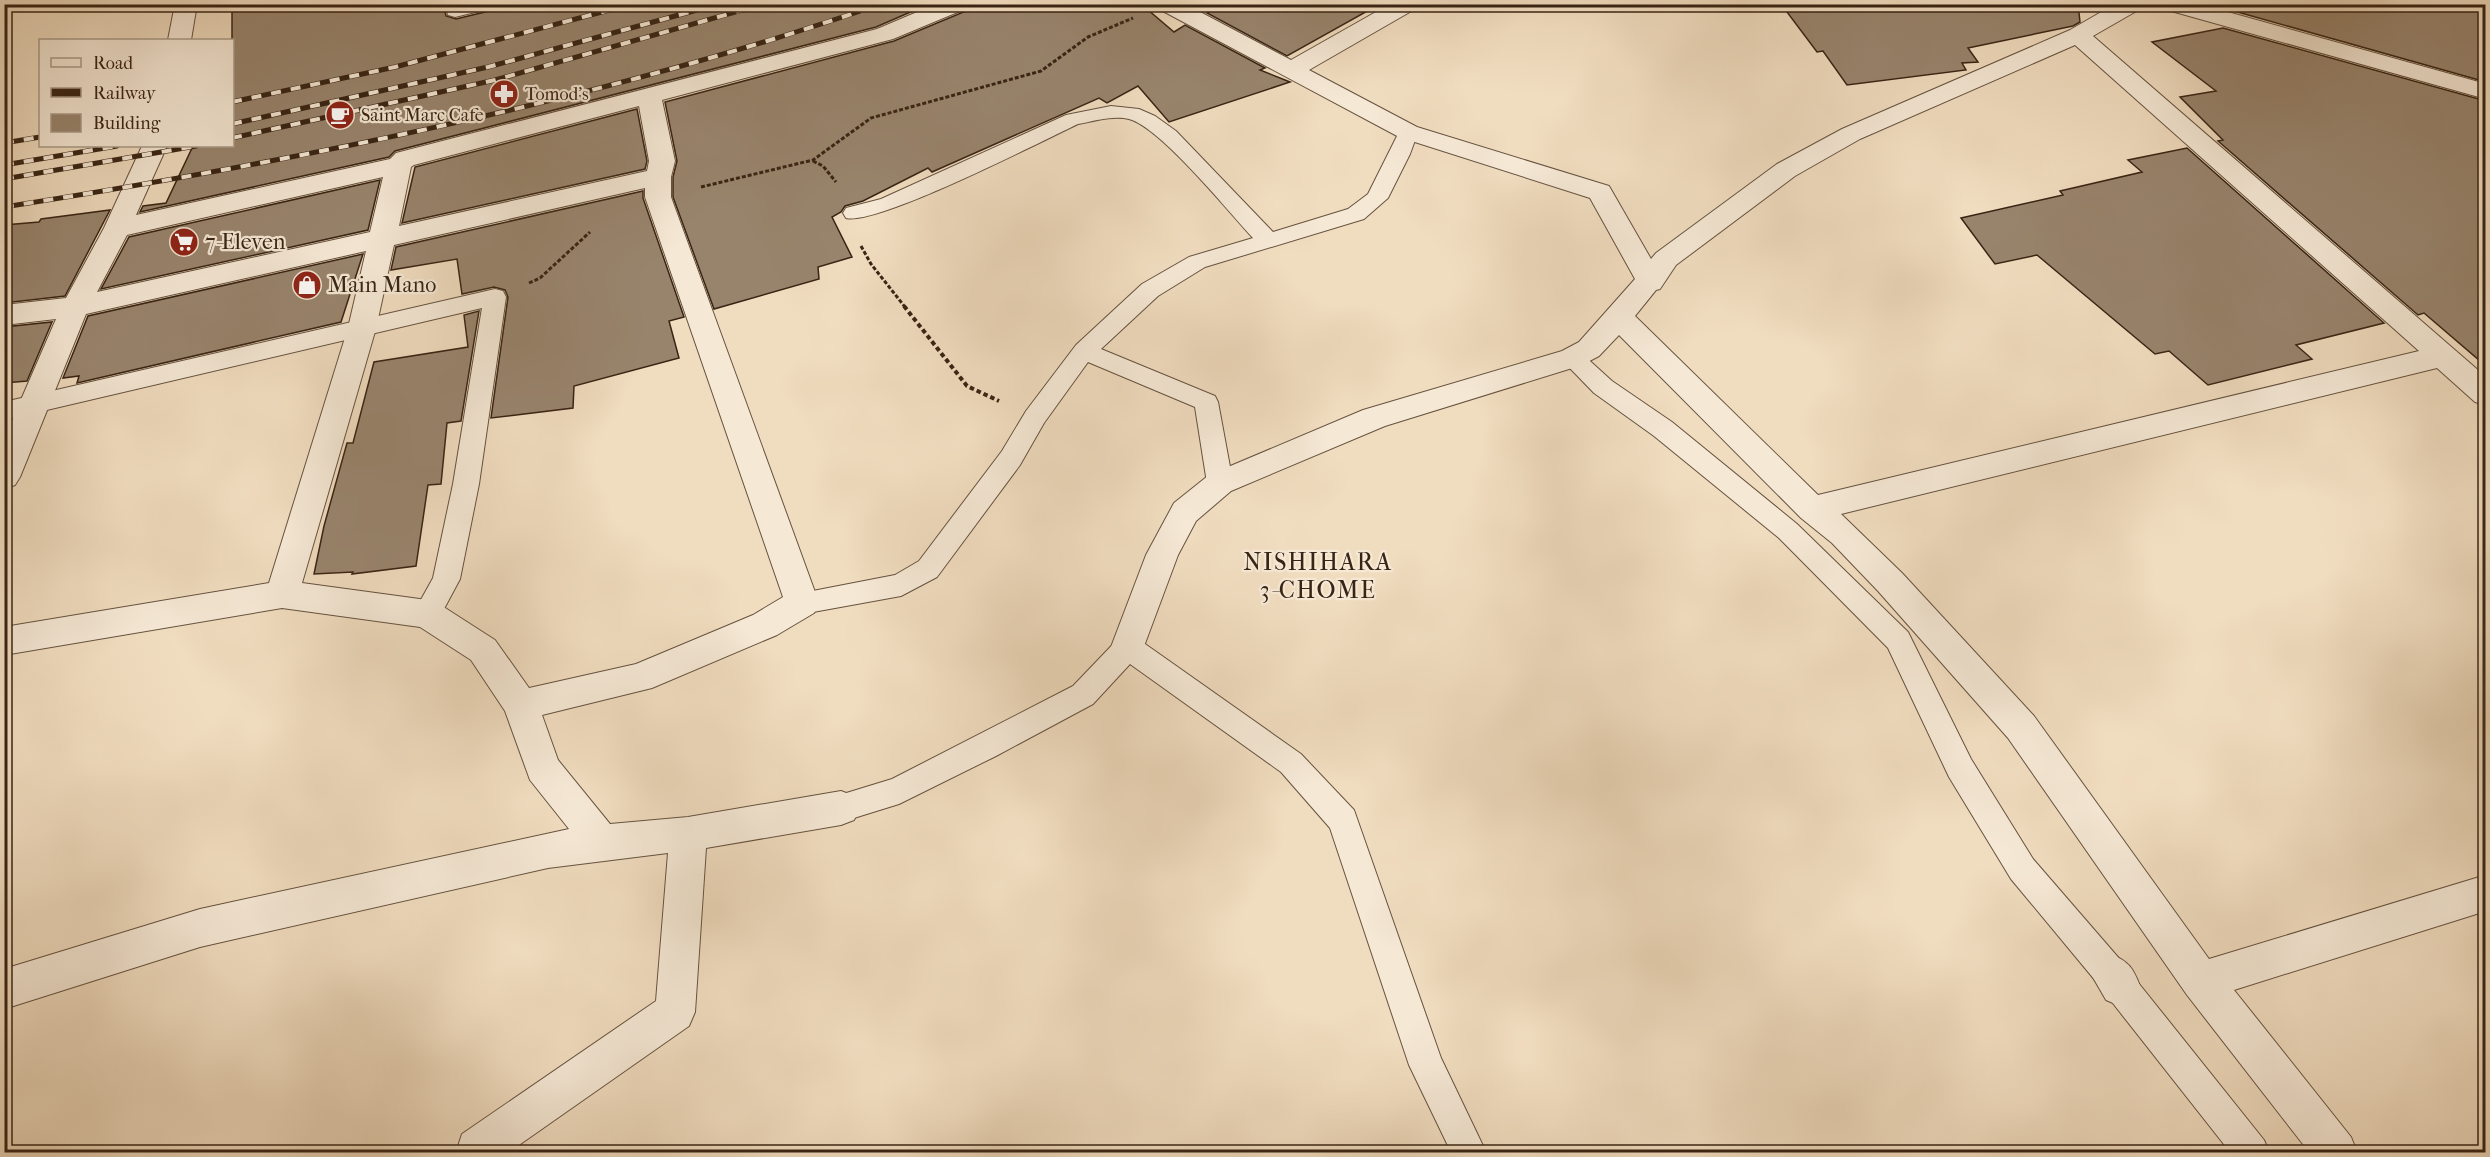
<svg xmlns="http://www.w3.org/2000/svg" width="2490" height="1157" font-family="'IM FELL French Canon',serif">
<style>
.building{fill:#98846d;stroke:#382414;stroke-width:1.5}
.lines{fill:none;stroke-linecap:round;stroke-linejoin:round}
.lane-casing{stroke:#66523f;stroke-width:2}
.street-casing{stroke:#66523f;stroke-width:2}
.path-far1{stroke:#382414;stroke-width:3;stroke-dasharray:4 2;stroke-linecap:butt}
.path{stroke:#382414;stroke-width:4;stroke-dasharray:4.5 3;stroke-linecap:butt}
.lane{fill:#f5e8d5;fill-rule:evenodd}
.street{fill:#f5e8d5;fill-rule:evenodd}
.rail-casing{stroke:#382414;stroke-width:5}
.rail{stroke:#f5e8d5;stroke-width:4;stroke-dasharray:10;stroke-linecap:butt}
.labels{text-anchor:middle;dominant-baseline:central;stroke-width:4.5;stroke-linejoin:round;paint-order:stroke}
.far-poi-label{font-size:18px;fill:#382414;stroke:#f5e8d5;text-anchor:start}
.poi-label{font-size:22px;fill:#382414;stroke:#f5e8d5;text-anchor:start}
.neighbourhood-label{font-size:24px;letter-spacing:1.5px;fill:#382414;stroke:#f5e8d5}
</style>
<rect width="100%" height="100%" fill="#f0dcbf"/>
<filter id="stains"><feTurbulence type="fractalNoise" baseFrequency=".00333" numOctaves="4"/><feColorMatrix values="0 0 0 0 .2 0 0 0 0 .09 0 0 0 0 .02 0 0 0 .5 -.17"/></filter>
<radialGradient id="worn" r=".72"><stop offset=".6" stop-color="#630" stop-opacity="0"/><stop offset="1" stop-color="#630" stop-opacity=".3"/></radialGradient>
<!-- building -->
<g class="building">
<polygon points="232,4 443,4 446,16 456,19 493,10 496,4 929,4 876,27 395,151 389,157 140,212 143,206 166,203 193,146 232,146"/>
<polygon points="970,4 1141,4 1174,32 1185,25 1265,68 1260,70 1290,82 1169,122 1138,86 1107,103 1099,98 932,172 928,168 863,201 845,206 841,212 832,217 852,257 818,267 819,279 714,309 673,197 673,177 677,161 665,102 894,41 966,11"/>
<polygon points="1222,4 1380,4 1287,56 1207,13"/>
<polygon points="1781,4 2078,4 2080,22 2073,26 1968,48 1978,62 1962,63 1966,70 1847,85 1823,51 1817,52"/>
<polygon points="2223,4 2486,4 2486,82 2227,9"/>
<polygon points="2223,28 2486,101 2486,366 2424,313 2418,315 2218,141 2223,140 2180,97 2216,91 2152,42"/>
<polygon points="637,109 647,161 645,169 402,223 415,167"/>
<polygon points="2187,148 2384,323 2296,345 2312,359 2208,385 2169,351 2155,354 2037,255 1995,264 1961,218 2063,195 2060,191 2142,172 2128,160"/>
<polygon points="380,180 368,230 101,289 129,237"/>
<polygon points="643,191 643,198 684,317 669,321 679,358 574,386 573,408 491,418 508,297 505,290 494,287 462,294 457,259 391,270 396,247"/>
<polygon points="110,210 65,296 4,303 4,225 39,222 41,219"/>
<polygon points="363,254 341,322 77,383 79,376 63,378 88,316"/>
<polygon points="479,311 461,421 447,423 441,484 428,485 416,566 352,574 353,572 314,574 324,526 347,443 353,443 374,362 468,347 464,315"/>
<polygon points="52,322 27,381 4,383 4,327"/>
</g>
<g class="lines">
<!-- lane casing -->
<g class="lane-casing">
<g id="lane">
<polygon points="445,4 494,4 492,8 455,17 448,15"/>
<path d="M 1111,106 L 1139,109 L 1155,116 L 1176,131 L 1273,232 L 1348,209 L 1368,194 L 1401,128 L 1408,126 L 1415,128 L 1418,132 L 1410,154 L 1388,198 L 1364,219 L 1205,267 L 1158,296 L 1101,349 L 1215,396 L 1218,402 L 1233,483 L 1229,490 L 1220,493 L 1211,490 L 1207,483 L 1195,407 L 1088,362 L 1044,423 L 1020,465 L 937,577 L 901,596 L 802,614 L 792,611 L 788,603 L 792,595 L 895,575 L 919,561 L 1002,451 L 1026,411 L 1076,345 L 1142,284 L 1189,257 L 1253,238 C 1228,211 1160,127 1129,119 C 1113,115 1094,121 1078,124 C 1040,142 877,226 846,218 L 843,213 L 846,208 L 881,199 L 1066,115 Z"/>
<polygon points="495,289 503,291 506,297 479,484 460,579 437,622 427,625 417,622 413,614 433,578 453,484 482,308 4,420 4,402"/>
<polygon points="1572,350 1580,352 1612,381 1672,422 1797,524 1908,632 1971,759 2033,859 2123,963 2127,973 2132,975 2264,1140 2269,1152 2230,1152 2108,997 2104,987 2099,985 2011,879 1949,777 1888,648 1779,538 1654,436 1594,393 1560,358 1564,352"/>
<polygon points="1128,635 1138,639 1301,754 1354,810 1441,1058 1486,1152 1451,1152 1409,1065 1330,828 1281,772 1130,664 1093,704 996,756 899,804 841,822 830,818 826,808 830,798 892,779 1073,686 1118,639"/>
</g>
</g>
<!-- street casing -->
<g class="street-casing">
<g id="street">
<polygon points="175,4 197,4 191,40 168,40"/>
<path d="M 936,4 L 968,4 L 965,9 L 893,39 L 662,100 L 675,161 L 671,177 L 671,197 L 819,603 L 814,613 L 777,635 L 652,688 L 542,715 L 558,760 L 610,824 L 688,817 L 841,791 L 854,796 L 860,808 L 854,820 L 841,825 L 706,848 L 695,1012 L 689,1026 L 509,1152 L 456,1152 L 462,1134 L 656,1001 L 668,853 L 548,868 L 200,947 L 4,1009 L 4,969 L 200,909 L 569,829 L 530,780 L 505,711 L 471,660 L 420,627 L 282,608 L 4,655 L 4,627 L 269,583 L 348,328 L 366,251 L 86,314 L 20,477 L 15,485 L 4,489 L 4,439 L 56,319 L 4,325 L 4,305 L 66,298 L 104,228 L 142,146 L 167,146 L 136,215 L 390,159 L 396,153 L 877,29 ZM 639,106 L 649,161 L 647,171 L 399,226 L 411,167 L 414,165 ZM 383,177 L 370,232 L 97,292 L 127,235 ZM 645,188 L 645,197 L 783,597 L 753,615 L 636,664 L 529,688 L 495,640 L 439,604 L 427,600 L 302,583 L 376,328 L 394,245 Z"/>
<path d="M 1156,4 L 1185,4 L 1291,60 L 1390,4 L 1418,4 L 1415,9 L 1309,70 L 1417,127 L 1609,186 L 1651,259 L 1656,253 L 1777,164 L 1842,129 L 2070,30 L 2115,4 L 2143,4 L 2140,9 L 2093,36 L 2486,377 L 2486,405 L 2475,402 L 2437,368 L 1841,514 L 1902,573 L 2034,716 L 2209,959 L 2486,875 L 2486,911 L 2234,990 L 2351,1137 L 2357,1152 L 2309,1152 L 2187,995 L 2008,738 L 1878,591 L 1832,543 L 1801,518 L 1619,335 L 1599,356 L 1582,365 L 1385,426 L 1231,491 L 1196,521 L 1178,555 L 1140,657 L 1128,661 L 1116,657 L 1111,647 L 1146,555 L 1174,503 L 1209,475 L 1363,410 L 1562,351 L 1579,342 L 1635,279 L 1590,198 L 1399,137 L 1159,9 ZM 2075,45 L 2419,351 L 1818,495 L 1635,316 L 1656,290 L 1660,289 L 1676,265 L 1795,176 L 1860,139 Z"/>
<polygon points="2161,4 2199,4 2486,84 2486,99 2164,9"/>
<path d="M 2111,954 C 2129,962 2133,968 2140,986 L 2134,1000 L 2120,1006 L 2106,1000 L 2091,974 L 2097,960 Z"/>
</g>
</g>
<!-- path-far1 -->
<g class="path-far1">
<polyline points="813,161 823,166 836,182"/>
<polyline points="701,187 813,160 871,118 1041,71 1088,37 1133,18"/>
<polyline points="861,246 871,264 905,307"/>
<polyline points="529,283 540,278 590,232"/>
</g>
<!-- path -->
<polyline class="path" points="904,306 967,386 999,401"/>
<!-- lane -->
<use href="#lane" class="lane"/>
<!-- street -->
<use href="#street" class="street"/>
<!-- rail casing -->
<g class="rail-casing">
<g id="rail">
<polyline points="232,102 395,67 632,4"/>
<polyline points="232,124 488,67 719,4"/>
<polyline points="232,138 495,80 764,4"/>
<polyline points="4,143 40,137"/>
<polyline points="4,165 117,146"/>
<polyline points="4,179 196,146"/>
<path d="M 4,207 C 297,161 600,101 881,4"/>
</g>
</g>
<!-- rail -->
<use href="#rail" class="rail"/>
</g>
<!-- icons -->
<defs>
<g id="pharmacy-disc" transform="scale(1.5)"><circle r="9.5" fill="#8f2418" stroke="#f5e8d5"/><path d="M-2-6h4v4h4v4h-4v4h-4v-4h-4v-4h4Z" fill="#fff"/></g>
<g id="cafe-disc" transform="scale(1.5)"><circle r="9.5" fill="#8f2418" stroke="#f5e8d5"/><path d="M-5.5-4.5H6V0H3Q3 3.5 0 3.5H-2.5Q-5.5 3.5-5.5 0ZM3-3.2v2h1.7v-2ZM-6 4.5H4V6H-6Z" fill="#fff"/></g>
<g id="supermarket-disc" transform="scale(1.5)"><circle r="9.5" fill="#8f2418" stroke="#f5e8d5"/><path d="M-6-5.5h2.5l.6 2H6L4.5 2H-2.5L-4.4-4H-6ZM-1.5 3.2a1.3 1.3 0 1 0 .1 0ZM3 3.2a1.3 1.3 0 1 0 .1 0Z" fill="#fff"/></g>
<g id="shop-disc" transform="scale(1.5)"><circle r="9.5" fill="#8f2418" stroke="#f5e8d5"/><path d="M-5-2.5h2.3a2.7 3.5 0 0 1 5.4 0H5L5.5 6h-11ZM-1.5-2.5h3a1.5 2.3 0 0 0-3 0Z" fill="#fff"/></g>
</defs>
<g fill-rule="evenodd">
<use href="#pharmacy-disc" x="504" y="94"/>
<use href="#cafe-disc" x="340" y="115"/>
<use href="#supermarket-disc" x="184" y="242"/>
<use href="#shop-disc" x="307" y="285"/>
</g>
<g class="labels">
<!-- far-poi labels -->
<g class="far-poi-label">
<text x="525" y="94">Tomod's</text>
<text x="361" y="115">Saint Marc Cafe</text>
</g>
<!-- poi labels -->
<g class="poi-label">
<text x="205" y="242">7-Eleven</text>
<text x="328" y="285">Main Mano</text>
</g>
<!-- neighbourhood labels -->
<g class="neighbourhood-label">
<text x="1318" y="562">NISHIHARA<tspan x="1318" dy="28">3-CHOME</tspan></text>
</g>
</g>
<!-- margin -->
<rect width="2490" height="1157" fill="none" stroke="#f0dcbf" stroke-width="24"/>
<rect x="6" y="6" width="2478" height="1145" fill="none" stroke="#382414" stroke-width="3"/>
<rect x="12" y="12" width="2466" height="1133" fill="none" stroke="#382414" stroke-width="1.5"/>
<!-- legend -->
<rect x="39" y="39" width="195" height="108" fill="#f5e8d5" stroke="#a99a88" stroke-width="1.5"/>
<rect x="51" y="58" width="30" height="9" fill="#f5e8d5" stroke="#a99a88" stroke-width="1.5"/>
<text x="93" y="69" font-size="18" fill="#382414">Road</text>
<rect x="51" y="88" width="30" height="9" fill="#382414" stroke="#a99a88" stroke-width="1.5"/>
<text x="93" y="99" font-size="18" fill="#382414">Railway</text>
<rect x="51" y="114" width="30" height="18" fill="#98846d" stroke="#a99a88" stroke-width="1.5"/>
<text x="93" y="129" font-size="18" fill="#382414">Building</text>
<rect width="100%" height="100%" filter="url(#stains)"/>
<rect width="100%" height="100%" fill="url(#worn)"/>
</svg>
